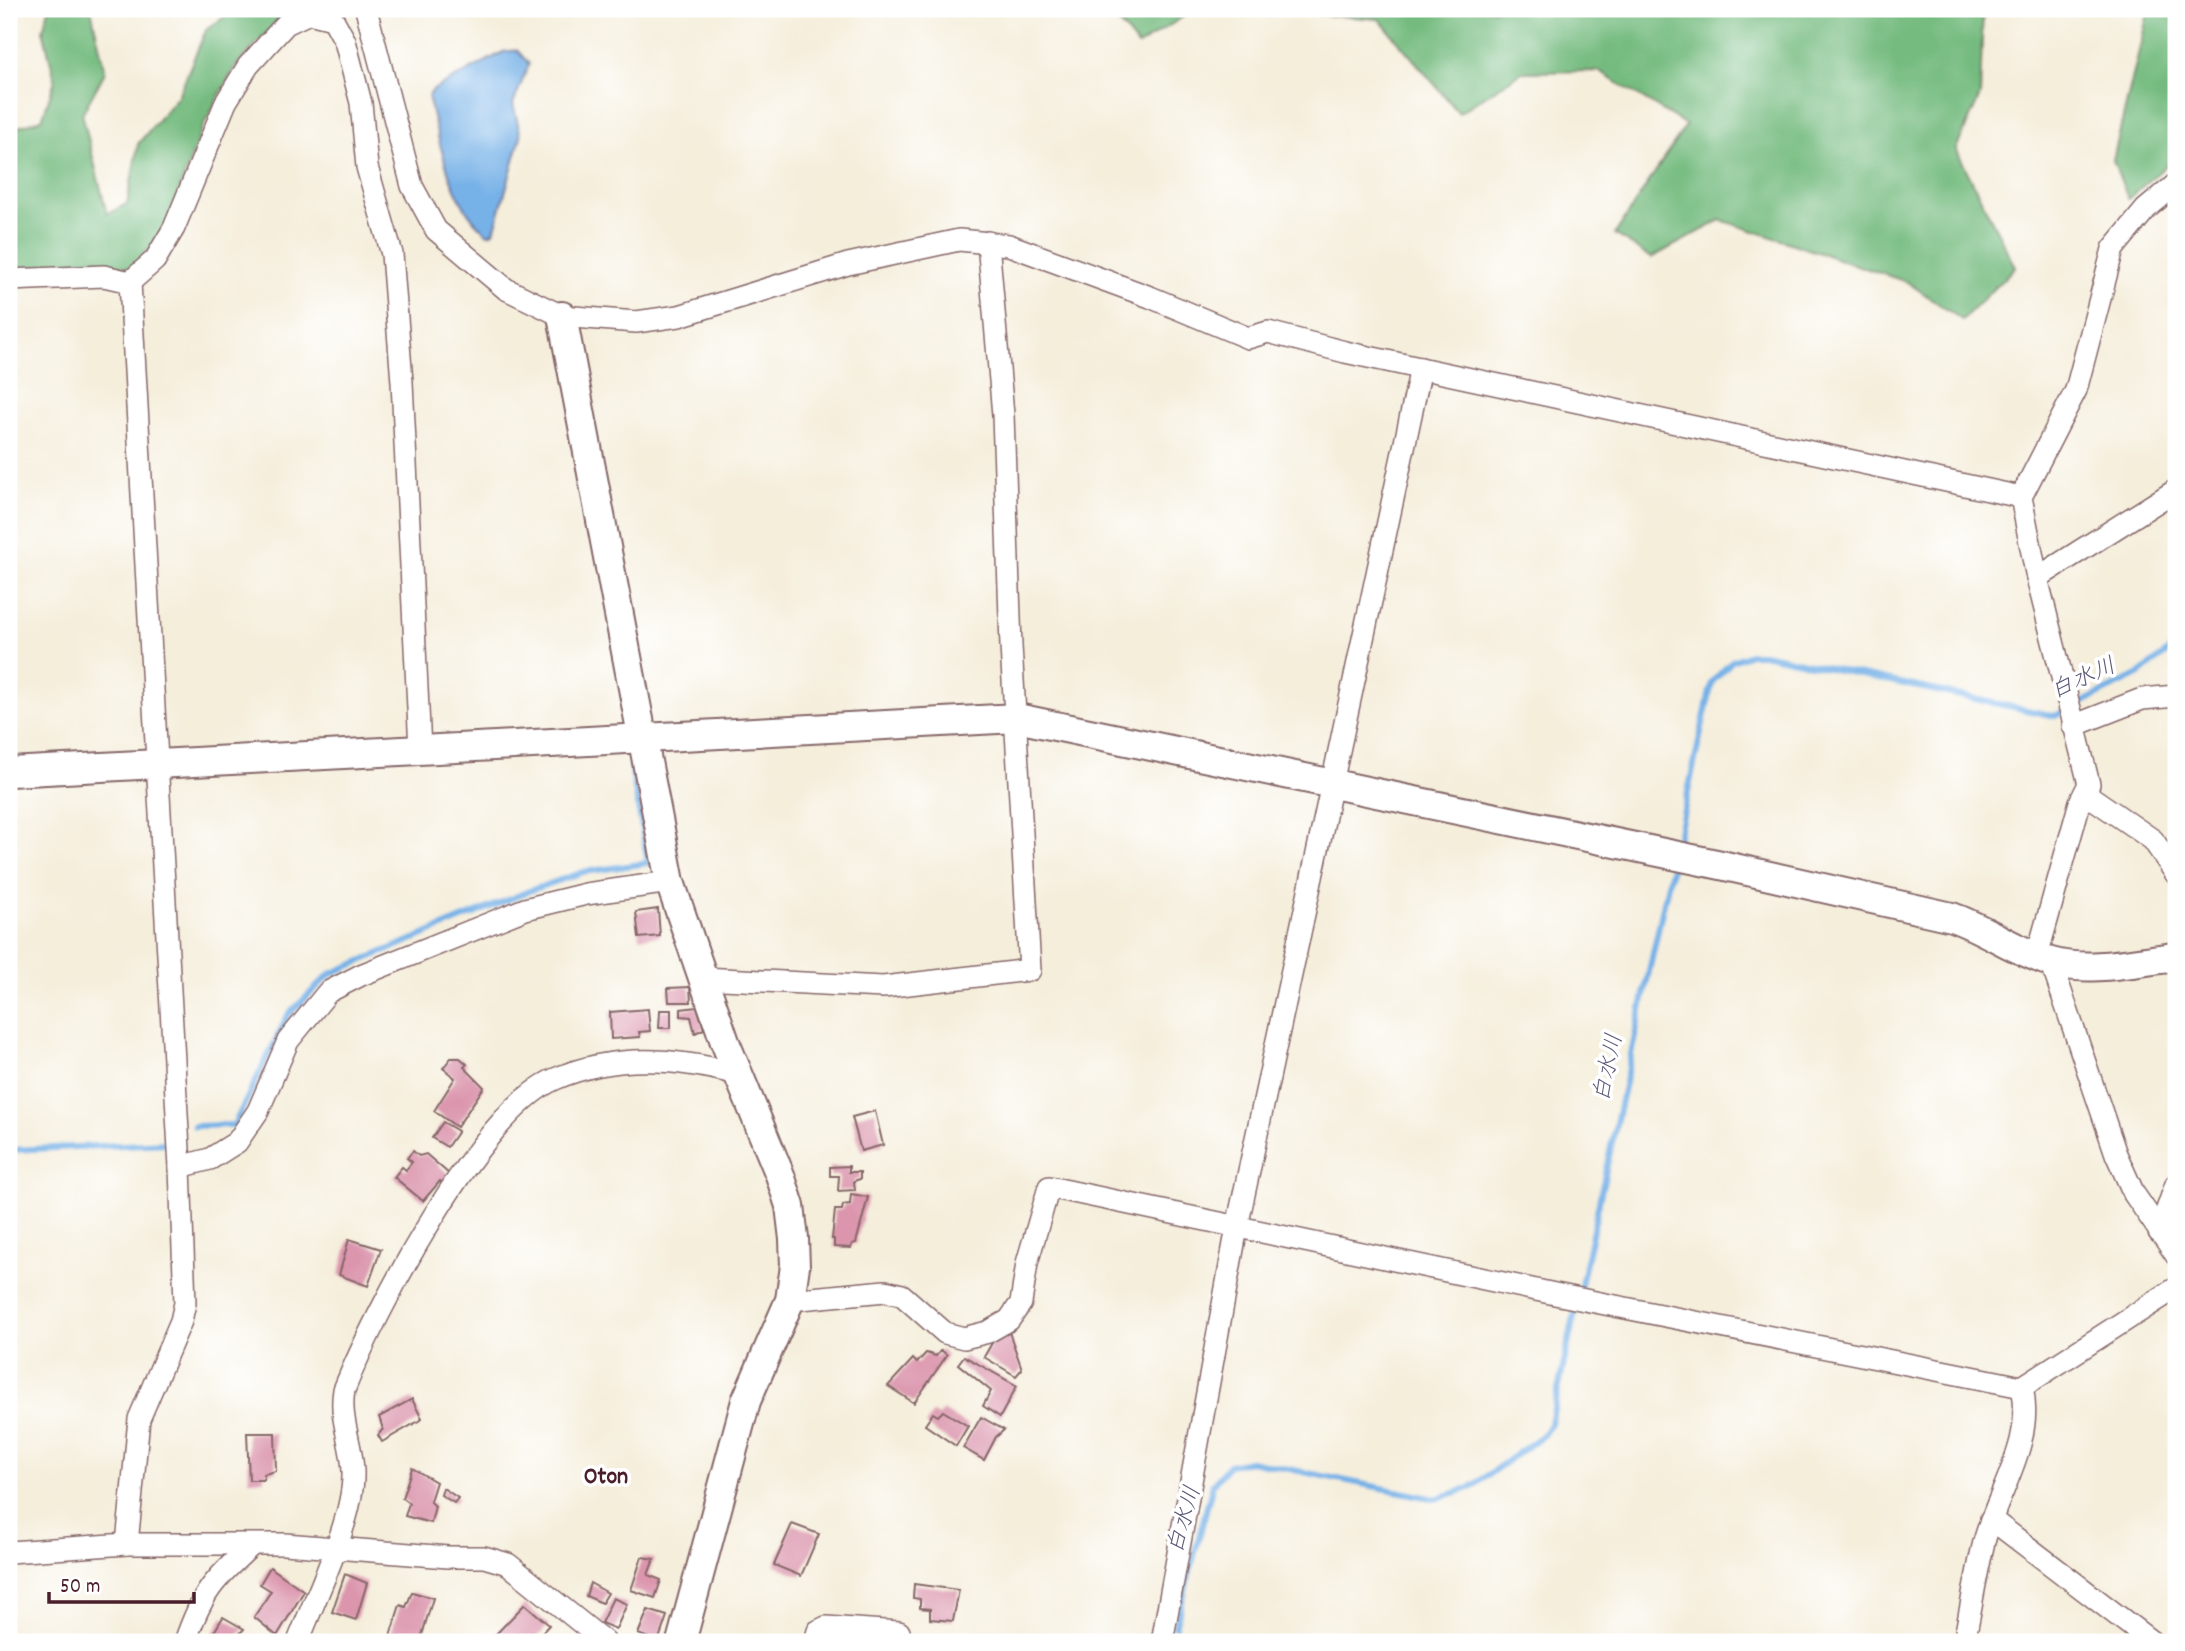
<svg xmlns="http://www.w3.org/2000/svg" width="2185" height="1651" font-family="Dekko,'Klee One',sans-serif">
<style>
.forest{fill:#74bb7f;stroke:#5f6d55;stroke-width:2}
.water{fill:#76b1e7;stroke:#606889;stroke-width:2}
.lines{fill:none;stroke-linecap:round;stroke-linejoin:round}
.stream{stroke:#76b1e7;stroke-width:6}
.building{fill:#db95ad}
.minor-casing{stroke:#866769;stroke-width:24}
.tertiary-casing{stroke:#866769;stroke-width:32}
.minor{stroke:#fff;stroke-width:21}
.tertiary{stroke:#fff;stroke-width:28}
.labels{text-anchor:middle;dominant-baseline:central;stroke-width:7;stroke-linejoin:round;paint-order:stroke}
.water-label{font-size:23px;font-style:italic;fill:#5c5976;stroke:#fff}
.quarter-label{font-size:24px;font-weight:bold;fill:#4a1f2b;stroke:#fff}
</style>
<rect width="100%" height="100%" fill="#fff"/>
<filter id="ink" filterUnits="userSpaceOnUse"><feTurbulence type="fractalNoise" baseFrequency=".0143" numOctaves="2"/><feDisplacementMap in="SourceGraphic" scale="14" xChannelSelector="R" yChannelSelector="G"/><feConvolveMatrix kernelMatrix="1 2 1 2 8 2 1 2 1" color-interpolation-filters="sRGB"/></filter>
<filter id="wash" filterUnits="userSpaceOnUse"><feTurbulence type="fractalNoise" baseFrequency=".00686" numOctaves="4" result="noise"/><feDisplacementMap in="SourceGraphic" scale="28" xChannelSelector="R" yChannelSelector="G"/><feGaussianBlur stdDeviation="1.57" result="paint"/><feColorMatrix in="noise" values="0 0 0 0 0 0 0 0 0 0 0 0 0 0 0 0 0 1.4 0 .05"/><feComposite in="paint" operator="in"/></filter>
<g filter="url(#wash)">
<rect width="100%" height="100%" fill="#f5eedb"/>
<!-- forest -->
<g class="forest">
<polygon points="49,9 91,9 105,72 82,114 107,214 127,204 138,144 178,96 206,30 236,9 304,9 285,13 235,67 203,126 162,236 131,267 47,265 9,270 9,130 42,119 55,80 43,30"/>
<polygon points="1107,9 1195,9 1138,46"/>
<polygon points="1248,9 1983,9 1980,96 1956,149 2015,267 1962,320 1907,282 1721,220 1651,258 1615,234 1686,125 1598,71 1522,72 1459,113 1379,19"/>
<polygon points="2149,9 2176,9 2176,157 2128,199 2113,160"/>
</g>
<!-- water -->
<path class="water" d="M 517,50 L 529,64 L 513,104 L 521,136 L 494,232 L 488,234 C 450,206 439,139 428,96 L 433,90 L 503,52 Z"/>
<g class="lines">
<!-- stream -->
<g class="stream">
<polyline points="1676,847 1712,682 1732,661 1750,654 1763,654 2055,716 2140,674 2176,645"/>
<polyline points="194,1126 234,1125 288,1015 330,974 529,891 583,872 648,863 631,765"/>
<polyline points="9,1150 168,1143"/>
<polyline points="1175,1627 1213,1484 1229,1465 1250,1461 1435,1499 1470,1488 1543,1435 1551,1423 1673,861"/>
</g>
</g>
<g id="blocks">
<!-- building -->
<g class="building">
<polygon points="658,909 660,936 639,938 636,912"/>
<polygon points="690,987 691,1002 669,1002 668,988"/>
<polygon points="697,1007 704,1029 695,1033 691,1017 681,1016 681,1009"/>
<polygon points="648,1009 650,1031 639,1032 640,1037 611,1039 610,1012"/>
<polygon points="660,1010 671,1010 671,1028 659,1028"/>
<polygon points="451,1058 460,1058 467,1064 464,1067 484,1087 457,1127 434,1111 455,1078 443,1068"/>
<polygon points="875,1111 883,1145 861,1151 852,1117"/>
<polygon points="443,1122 458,1131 447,1147 432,1138"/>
<polygon points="413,1151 419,1156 426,1154 450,1175 443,1184 440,1181 423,1201 394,1177 402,1167 406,1170 412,1162 407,1158"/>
<polygon points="849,1166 849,1172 860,1172 860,1179 854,1181 855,1190 838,1191 839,1176 830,1176 830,1167"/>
<polygon points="851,1194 868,1197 856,1243 852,1244 851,1248 834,1247 834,1239 832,1239 835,1210 842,1210 843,1205 850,1204"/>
<polygon points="349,1239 381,1249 368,1286 339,1275"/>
<polygon points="1009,1332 1022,1369 1016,1376 984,1357 993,1341"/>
<polygon points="941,1350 947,1355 914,1403 888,1386 913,1359 917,1363 926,1353 936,1356"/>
<polygon points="964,1356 1017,1386 1000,1417 983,1406 991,1391 958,1364"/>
<polygon points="412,1399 422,1419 382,1442 378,1435 383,1429 379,1417"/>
<polygon points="943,1411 968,1426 956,1446 925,1425 933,1413 938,1416"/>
<polygon points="981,1417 1004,1430 996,1437 984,1460 963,1448"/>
<polygon points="247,1433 275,1433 276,1471 264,1474 264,1480 249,1480"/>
<polygon points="412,1468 436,1482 430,1501 435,1506 431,1523 405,1516 409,1503 402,1498"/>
<polygon points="443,1488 458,1498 454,1503 441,1495"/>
<polygon points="792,1524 819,1534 801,1576 774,1565"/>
<polygon points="642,1557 654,1559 648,1575 661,1580 655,1598 631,1590"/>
<polygon points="270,1567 304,1591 277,1636 254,1617 271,1591 260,1584"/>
<polygon points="345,1574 367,1583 356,1620 332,1612"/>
<polygon points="590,1583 608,1593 602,1603 586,1596"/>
<polygon points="914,1584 959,1590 953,1621 930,1619 930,1609 920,1608 920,1599 913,1598"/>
<polygon points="412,1592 433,1598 420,1642 390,1636 400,1605 406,1607"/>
<polygon points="613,1598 627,1604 616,1629 601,1623"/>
<polygon points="525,1604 549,1625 533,1642 495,1642 499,1637 496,1634"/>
<polygon points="648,1610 667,1616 658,1642 647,1642 649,1638 638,1634"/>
<polygon points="223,1617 244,1629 232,1642 220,1642 211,1637"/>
</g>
</g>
</g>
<g filter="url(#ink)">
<use href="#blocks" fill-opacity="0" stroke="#866769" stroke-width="2"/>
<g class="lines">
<!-- minor casing -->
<g class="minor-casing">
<g id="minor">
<polyline points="366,9 412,186 436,230 506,289 562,316 636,322 679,316 848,264 959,240 1009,245 1150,297 1248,338 1268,332 1345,352 2021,497"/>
<polyline points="9,280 104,276 130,282"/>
<polyline points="130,282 155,260 174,228 226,102 248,66 286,24 309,13 333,19 345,41 361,103 367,167 392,254 402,382 420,749"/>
<polyline points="2037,578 2176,490"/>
<polyline points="2073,726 2142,699 2176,696"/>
<polyline points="2085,793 2153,840 2176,874"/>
<polyline points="2037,956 2080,802 2089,784 2037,578 2021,497 2076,390 2113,249 2146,209 2176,184"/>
<polyline points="2051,962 2116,1154 2134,1194 2176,1255"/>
<polyline points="703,978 883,987 1030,970 1011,646 1003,415 988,242"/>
<polyline points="180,1167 210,1159 237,1142 258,1111 288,1041 328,992 361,975 525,909 586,894 670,882"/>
<polyline points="2159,1232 2176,1184"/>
<polyline points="790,1300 885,1291 902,1295 945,1333 964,1338 988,1332 1009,1320 1021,1303 1027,1263 1049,1187 1555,1294 2022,1387 2176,1288"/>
<polyline points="1991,1519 2152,1642"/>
<polyline points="127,1544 139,1419 181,1321 185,1303 180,1167 130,282"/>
<polyline points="9,1552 127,1544 285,1544 448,1557 484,1557 508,1564 605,1642"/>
<path d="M 185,1642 C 202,1593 213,1580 252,1545"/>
<path d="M 298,1642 C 315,1597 355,1518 353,1471 C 352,1443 339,1419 344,1390 C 375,1312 479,1112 555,1079 C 615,1053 676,1058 737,1074"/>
<polyline points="815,1642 818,1631 826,1627 899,1632"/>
<polyline points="1162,1642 1237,1227 1421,368"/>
<path d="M 1964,1642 C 1971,1609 1976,1574 1984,1542 C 1998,1490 2035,1442 2022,1387"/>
</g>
</g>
<!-- tertiary casing -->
<g class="tertiary-casing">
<g id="tertiary">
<polyline points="562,316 670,882 725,1042 780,1175 790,1206 794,1239 795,1266 790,1300 746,1401 681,1642"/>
<path d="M 9,772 L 1017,718 L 1721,865 L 1952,917 C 1986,929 2017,952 2051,962 C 2090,973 2137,961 2176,957"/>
</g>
</g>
<!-- minor -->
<use href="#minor" class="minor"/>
<!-- tertiary -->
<use href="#tertiary" class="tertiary"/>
</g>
</g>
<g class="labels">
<!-- water labels -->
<g class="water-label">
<text transform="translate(2084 680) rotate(-24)">白水川</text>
<text transform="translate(1610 1068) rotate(-78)">白水川</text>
<text transform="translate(1186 1520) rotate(-74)">白水川</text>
</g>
<!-- quarter labels -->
<g class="quarter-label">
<text x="606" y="1478">Oton</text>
</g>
</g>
<!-- margin -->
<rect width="2185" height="1651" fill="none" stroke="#fff" stroke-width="35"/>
<!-- scale -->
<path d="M49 1592v10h145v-10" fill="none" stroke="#4a1f2b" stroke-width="3.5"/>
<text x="60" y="1592" font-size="21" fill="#4a1f2b" stroke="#ffffff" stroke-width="5" paint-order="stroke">50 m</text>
</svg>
